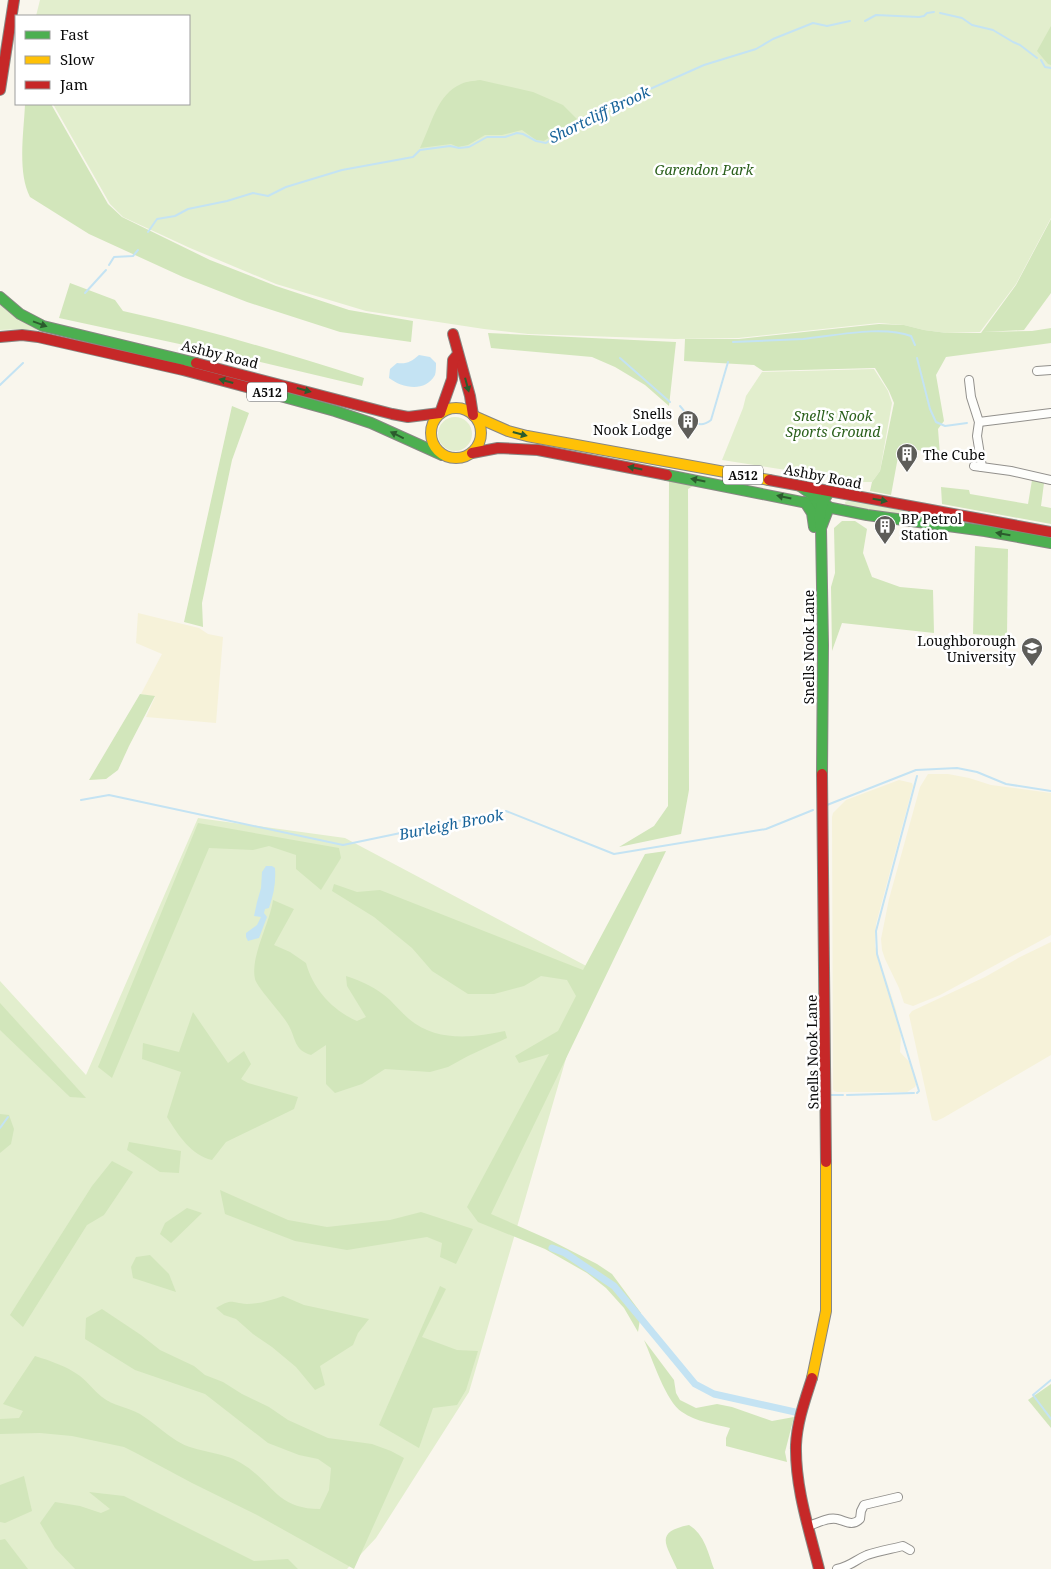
<svg xmlns="http://www.w3.org/2000/svg" width="1051" height="1569" font-family="'Noto Serif',serif">
<style>
.farmland{fill:#f6f2d9}
.green{fill:#e2eecd}
.forest{fill:#d2e6bb}
.water{fill:#c4e3f3}
.lines{fill:none;stroke-linecap:round;stroke-linejoin:round}
.stream{stroke:#c4e3f3;stroke-width:2}
.canal{stroke:#c4e3f3;stroke-width:7}
.street-casing{stroke:#92908c;stroke-width:10}
.fast-casing{stroke:#888783;stroke-width:12}
.slow-casing{stroke:#888783;stroke-width:12}
.jam-casing{stroke:#888783;stroke-width:12}
.street{stroke:#fefefc;stroke-width:8}
.fast{stroke:#4caf50;stroke-width:10}
.slow{stroke:#ffc107;stroke-width:10}
.jam{stroke:#c62828;stroke-width:10}
.oneway{fill:#2b5c2d}
.labels{text-anchor:middle;dominant-baseline:central;stroke-width:5;stroke-linejoin:round;paint-order:stroke}
.shield{fill:#fff;stroke:#545454;stroke-width:1}
.shield-label{font-size:12px;font-weight:bold;fill:#0a0a0a}
.park-label{font-size:14px;font-style:italic;fill:#2b601c;stroke:#fff}
.street-label{font-size:14px;fill:#0a0a0a;stroke:#fff}
.poi-label{font-size:14px;fill:#0a0a0a;stroke:#fff;text-anchor:end}
.water-label{font-size:15px;font-style:italic;fill:#166299;stroke:#fff}
</style>
<rect width="100%" height="100%" fill="#f9f6ed"/>
<!-- farmland -->
<g class="farmland">
<polygon points="138,613 199,628 208,634 223,637 216,723 146,717 155,697 141,694 162,654 136,643"/>
<polygon points="928,774 948,774 969,778 991,785 1051,793 1051,935 940,995 913,1006 904,1003 899,988 885,959 882,950 881,939 889,899 920,787"/>
<polygon points="899,780 912,783 913,786 876,924 875,946 896,1010 901,1036 900,1052 912,1065 917,1082 915,1087 907,1092 837,1092 834,1091 833,1089 832,817 833,813 846,800"/>
<polygon points="1051,942 1051,1055 943,1118 936,1121 932,1120 909,1015 912,1011 985,977 1020,957"/>
</g>
<!-- green -->
<g class="green">
<polygon points="40,0 1051,0 1051,218 1016,284 980,332 947,333 924,330 904,325 879,323 738,338 675,339 528,334 484,329 366,311 276,284 190,248 123,217 110,204 53,104 189,104 189,16 36,16"/>
<path d="M 0,304 C 12,315 22,323 37,329 L 36,330 L 20,329 L 0,330 Z"/>
<polygon points="874,369 888,391 892,403 880,471 872,482 863,482 722,460 743,408 746,396 762,372"/>
<circle cx="455" cy="434" r="17"/>
<polygon points="848,501 1051,536 846,507 845,502"/>
<polygon points="198,818 345,838 592,969 469,1392 376,1538 347,1569 0,1569 0,981 86,1075"/>
</g>
<!-- forest -->
<g class="forest">
<polygon points="1051,26 1051,65 1048,64 1037,51"/>
<path d="M 480,80 L 533,92 L 563,105 L 577,119 L 544,141 L 536,140 L 522,130 L 502,135 L 485,135 L 468,145 L 458,147 L 451,144 L 420,148 C 431,126 437,94 461,84 C 467,81 474,81 480,80 Z"/>
<path d="M 25,104 L 51,104 L 108,204 L 122,217 L 210,260 L 276,286 L 349,310 L 413,321 L 411,342 L 340,332 L 247,302 L 183,277 L 89,234 L 30,197 C 17,172 24,131 25,104 Z"/>
<polygon points="1051,219 1051,293 1024,330 983,332 1032,331 1051,328 1051,343 946,357 936,375 944,421 938,429 940,455 900,446 891,495 870,491 872,482 880,471 894,403 889,391 875,368 763,371 754,365 684,361 685,339 739,339 879,324 904,325 924,330 947,333 981,333 1016,285"/>
<path d="M 70,283 L 115,300 L 123,311 C 206,329 284,353 364,378 L 362,386 L 235,356 L 59,318 Z"/>
<polygon points="488,333 676,342 669,406 645,385 615,367 592,357 491,348"/>
<polygon points="232,406 249,413 232,460 202,603 203,627 184,622"/>
<polygon points="669,479 691,482 693,486 688,489 689,790 681,834 619,847 654,826 668,806"/>
<polygon points="1032,480 1044,483 1041,506 1051,508 1051,524 942,504 941,487 969,490 970,494 1028,504"/>
<polygon points="842,521 855,521 867,529 863,553 872,577 900,587 933,590 934,633 842,623 832,651 831,587 835,573 834,528"/>
<polygon points="975,546 1008,549 1007,637 973,634"/>
<polygon points="140,694 155,696 129,746 118,770 106,779 89,780"/>
<polygon points="198,823 339,848 341,858 321,890 296,869 296,855 269,846 253,850 209,848 112,1078 98,1067"/>
<polygon points="666,851 491,1214 550,1240 597,1264 612,1274 641,1313 638,1332 624,1308 606,1288 587,1273 545,1249 478,1222 467,1207 549,1054 519,1063 515,1056 558,1031 576,996 567,980 541,976 524,986 494,994 468,994 432,971 412,948 374,917 332,891 334,884 357,892 380,890 583,970 645,854"/>
<path d="M 273,900 L 294,909 L 274,945 L 290,952 L 306,963 C 313,989 332,1010 357,1021 L 366,1017 L 347,986 L 346,976 C 362,981 377,988 390,1000 C 396,1006 402,1013 409,1019 C 436,1042 473,1038 505,1031 L 507,1038 L 468,1056 L 448,1067 L 430,1072 L 385,1069 L 362,1084 L 335,1093 L 326,1084 L 326,1045 L 311,1055 C 294,1050 296,1039 289,1026 C 282,1013 258,989 255,979 C 250,957 270,923 273,900 Z"/>
<polygon points="0,1003 86,1098 70,1097 0,1030"/>
<path d="M 193,1012 L 228,1063 L 244,1051 L 251,1064 L 241,1079 L 248,1083 L 298,1097 L 294,1109 L 226,1142 L 212,1160 C 191,1155 178,1135 167,1117 L 181,1072 L 142,1059 L 143,1043 L 179,1052 Z"/>
<polygon points="0,1114 9,1115 14,1129 11,1144 0,1153"/>
<polygon points="129,1142 181,1151 179,1173 160,1172 127,1150"/>
<polygon points="112,1161 133,1172 104,1215 87,1225 23,1327 10,1315 92,1186"/>
<polygon points="220,1190 288,1220 327,1227 390,1220 421,1212 473,1229 456,1264 440,1257 442,1243 427,1237 347,1250 295,1241 225,1214"/>
<polygon points="187,1208 202,1213 171,1243 160,1234 165,1223"/>
<polygon points="150,1255 169,1274 176,1292 133,1278 131,1267 136,1257"/>
<polygon points="440,1286 446,1289 422,1337 457,1350 478,1351 466,1390 457,1405 433,1408 419,1448 379,1425"/>
<path d="M 283,1296 L 304,1305 L 369,1319 L 358,1333 L 353,1345 L 320,1366 L 325,1385 L 315,1390 L 296,1367 L 272,1347 L 253,1334 L 236,1319 L 224,1315 L 216,1308 C 234,1298 229,1303 247,1304 C 259,1304 272,1300 283,1296 Z"/>
<path d="M 102,1309 L 141,1335 L 160,1350 L 194,1366 L 205,1375 L 223,1382 L 242,1394 L 269,1407 L 288,1420 L 328,1438 L 372,1444 L 391,1451 L 404,1458 L 354,1569 L 257,1515 L 192,1483 L 136,1453 L 124,1447 L 72,1436 L 40,1433 L 0,1434 L 0,1419 L 19,1418 L 23,1411 L 3,1404 L 35,1356 C 51,1361 66,1366 80,1376 C 88,1382 94,1391 102,1397 C 113,1406 128,1407 140,1414 C 153,1422 164,1433 177,1441 C 196,1453 222,1451 241,1463 C 273,1482 276,1509 320,1509 L 329,1490 L 331,1468 L 318,1459 L 299,1455 L 268,1443 L 205,1394 L 135,1370 L 85,1339 L 86,1318 Z"/>
<path d="M 644,1340 L 674,1380 L 676,1393 L 680,1400 L 696,1408 L 717,1404 L 732,1407 L 772,1421 L 794,1417 L 785,1452 L 787,1462 L 726,1446 L 726,1438 L 730,1428 C 714,1424 697,1422 682,1412 C 666,1402 652,1358 644,1340 Z"/>
<polygon points="1051,1384 1051,1428 1028,1400"/>
<polygon points="24,1476 32,1511 5,1523 0,1522 0,1485"/>
<polygon points="89,1492 124,1496 254,1561 288,1559 298,1569 75,1569 55,1548 40,1523 55,1502 80,1506 101,1513 110,1509"/>
<path d="M 689,1525 C 705,1535 708,1553 714,1569 L 677,1569 C 666,1544 654,1532 689,1525 Z"/>
<polygon points="5,1539 28,1569 0,1569 0,1540"/>
</g>
<!-- water -->
<g class="water">
<path d="M 419,355 L 430,357 L 436,363 C 436,366 436,372 435,375 C 425,393 402,388 389,378 L 390,369 L 397,363 C 407,364 411,362 419,355 Z"/>
<path d="M 266,866 L 272,866 L 275,868 C 276,882 274,894 269,908 L 265,909 L 264,913 L 267,917 L 259,938 L 248,941 L 246,937 L 246,933 L 257,925 L 261,917 L 254,916 L 257,902 L 261,888 L 262,872 Z"/>
</g>
<g class="lines">
<!-- stream -->
<g class="stream">
<polyline points="940,13 962,18 972,25 993,30 1013,42 1020,45 1037,58"/>
<polyline points="865,21 876,15 919,17 924,16 927,13 934,12"/>
<polyline points="1041,60 1045,67 1051,68"/>
<polyline points="148,232 157,219 175,216 188,209 227,201 253,193 268,196 286,187 342,170 413,157 420,150 450,146 459,148 469,147 487,137 505,137 517,133 523,134 536,141 546,143 578,121 704,65 756,49 773,39 813,23 827,26 850,21"/>
<polyline points="109,265 114,257 133,256 138,250"/>
<polyline points="85,293 106,270"/>
<path d="M 733,342 C 757,341 780,340 803,339 C 834,336 882,325 911,336 L 915,345"/>
<polyline points="620,358 670,402"/>
<polyline points="917,358 930,409 936,422 945,426 967,423"/>
<polyline points="0,385 23,363"/>
<path d="M 680,406 C 689,416 696,432 711,420 L 728,362"/>
<polyline points="81,800 109,795 343,845 506,811 614,854 766,829 813,810"/>
<polyline points="827,805 916,770 957,768 977,772 1006,784 1051,791"/>
<polyline points="917,1093 919,1091 877,954 876,931 917,776"/>
<polyline points="830,1095 843,1095"/>
<polyline points="847,1095 914,1093"/>
<polyline points="0,1128 8,1117"/>
<polyline points="1051,1380 1033,1395 1051,1419"/>
</g>
<!-- canal -->
<polyline class="canal" points="552,1248 565,1253 614,1286 695,1384 714,1394 795,1412"/>
<!-- street casing -->
<g class="street-casing">
<g id="street">
<polyline points="1037,371 1051,370"/>
<polyline points="969,380 971,397 979,422 977,436 982,467"/>
<polyline points="979,422 1051,413"/>
<polyline points="974,466 1011,471 1051,480"/>
<path d="M 809,1526 C 817,1523 828,1517 837,1519 C 846,1521 852,1527 860,1519 L 861,1511 L 864,1505 L 898,1497"/>
<path d="M 837,1569 C 851,1566 855,1560 867,1555 C 878,1551 891,1549 903,1546 L 910,1550"/>
</g>
</g>
<!-- fast casing -->
<g class="fast-casing">
<g id="fast">
<polyline points="0,297 20,314 43,326 196,363"/>
<polyline points="273,394 335,411 371,423 442,455"/>
<polyline points="667,475 867,515 985,531 1051,543"/>
<polyline points="800,486 829,507 821,528"/>
<polyline points="805,502 812,513 814,527"/>
<path d="M 822,774 L 823,645 L 821,528 C 818,514 821,502 830,491"/>
</g>
</g>
<!-- slow casing -->
<g class="slow-casing">
<g id="slow">
<circle cx="456" cy="433" r="25"/>
<polyline points="474,416 508,431 527,436 769,480"/>
<polyline points="812,1378 826,1311 826,1162"/>
</g>
</g>
<!-- jam casing -->
<g class="jam-casing">
<g id="jam">
<polyline points="0,90 14,0"/>
<polyline points="453,334 470,396 473,415"/>
<polyline points="0,337 22,335 38,337 183,370 273,394"/>
<polyline points="196,363 392,414 408,417 440,413"/>
<polyline points="440,413 452,379 453,360 458,354"/>
<polyline points="472,453 498,448 538,450 667,475"/>
<polyline points="769,480 1051,532"/>
<polyline points="822,774 826,1162"/>
<path d="M 812,1378 C 805,1400 797,1422 796,1445 C 795,1487 809,1529 819,1569"/>
</g>
</g>
<!-- street -->
<use href="#street" class="street"/>
<!-- fast -->
<use href="#fast" class="fast"/>
<!-- slow -->
<use href="#slow" class="slow"/>
<!-- jam -->
<use href="#jam" class="jam"/>
</g>
<!-- one-way arrows -->
<defs><path id="oneway-solid" d="M-6-.8H1V-3.2L6.5 0L1 3.2V.8H-6Z" transform="scale(1.25)"/></defs>
<g class="oneway">
<use href="#oneway-solid" transform="translate(40 324) rotate(20)"/>
<use href="#oneway-solid" transform="translate(226 381) rotate(-165)"/>
<use href="#oneway-solid" transform="translate(467 385) rotate(75)"/>
<use href="#oneway-solid" transform="translate(304 390) rotate(15)"/>
<use href="#oneway-solid" transform="translate(520 434) rotate(15)"/>
<use href="#oneway-solid" transform="translate(397 435) rotate(-154)"/>
<use href="#oneway-solid" transform="translate(635 468) rotate(-169)"/>
<use href="#oneway-solid" transform="translate(698 480) rotate(-169)"/>
<use href="#oneway-solid" transform="translate(784 497) rotate(-168)"/>
<use href="#oneway-solid" transform="translate(880 500) rotate(10)"/>
<use href="#oneway-solid" transform="translate(1003 534) rotate(-170)"/>
</g>
<!-- icons -->
<defs>
<g id="building-pin" transform="scale(1.125)"><path d="M0 17L-7.5 6A9.5 9.5 0 1 1 7.5 6Z" fill="#5e5d59" stroke="#fff"/><path d="M-4-6H4V6H1V3H-1V6H-4ZM-2.5-4.3h1.7v1.8h-1.7ZM.8-4.3h1.7v1.8H.8ZM-2.5-1h1.7V.8h-1.7ZM.8-1h1.7V.8H.8Z" fill="#fff"/></g>
<g id="university-pin" transform="scale(1.125)"><path d="M0 17L-7.5 6A9.5 9.5 0 1 1 7.5 6Z" fill="#5e5d59" stroke="#fff"/><path d="M0-5L7-2L0 1L-7-2ZM-4 1L0 2.5L4 1V4Q0 6-4 4Z" fill="#fff"/></g>
</defs>
<g fill-rule="evenodd">
<use href="#building-pin" x="688" y="421"/>
<use href="#building-pin" x="907" y="454"/>
<use href="#building-pin" x="885" y="526"/>
<use href="#university-pin" x="1032" y="648"/>
</g>
<g class="labels">
<!-- shield labels -->
<g class="shield">
<rect x="247" y="382.5" width="40" height="19" rx="4"/>
<rect x="723" y="465.5" width="40" height="19" rx="4"/>
</g>
<g class="shield-label">
<text x="267" y="392">A512</text>
<text x="743" y="475">A512</text>
</g>
<!-- park labels -->
<g class="park-label">
<text x="704" y="169">Garendon Park</text>
<text x="833" y="415">Snell's Nook<tspan x="833" dy="16">Sports Ground</tspan></text>
</g>
<!-- street labels -->
<g class="street-label">
<text transform="translate(220 354) rotate(14)">Ashby Road</text>
<text transform="translate(823 476) rotate(11)">Ashby Road</text>
<text transform="translate(808 647) rotate(-90)">Snells Nook Lane</text>
<text transform="translate(812 1052) rotate(-91)">Snells Nook Lane</text>
</g>
<!-- poi labels -->
<g class="poi-label">
<text x="672" y="413">Snells<tspan x="672" dy="16">Nook Lodge</tspan></text>
<text x="923" y="454" text-anchor="start">The Cube</text>
<text x="901" y="518" text-anchor="start">BP Petrol<tspan x="901" dy="16">Station</tspan></text>
<text x="1016" y="640">Loughborough<tspan x="1016" dy="16">University</tspan></text>
</g>
<!-- water labels -->
<g class="water-label">
<text transform="translate(599 114) rotate(-26)">Shortcliff Brook</text>
<text transform="translate(451 824) rotate(-11)">Burleigh Brook</text>
</g>
</g>
<!-- legend -->
<rect x="15" y="15" width="175" height="90" fill="#ffffff" stroke="#9d9d9d"/>
<rect x="25" y="31" width="25" height="8" fill="#4caf50" stroke="#9d9d9d"/>
<text x="60" y="40" font-size="15" fill="#0a0a0a">Fast</text>
<rect x="25" y="56" width="25" height="8" fill="#ffc107" stroke="#9d9d9d"/>
<text x="60" y="65" font-size="15" fill="#0a0a0a">Slow</text>
<rect x="25" y="81" width="25" height="8" fill="#c62828" stroke="#9d9d9d"/>
<text x="60" y="90" font-size="15" fill="#0a0a0a">Jam</text>
</svg>
